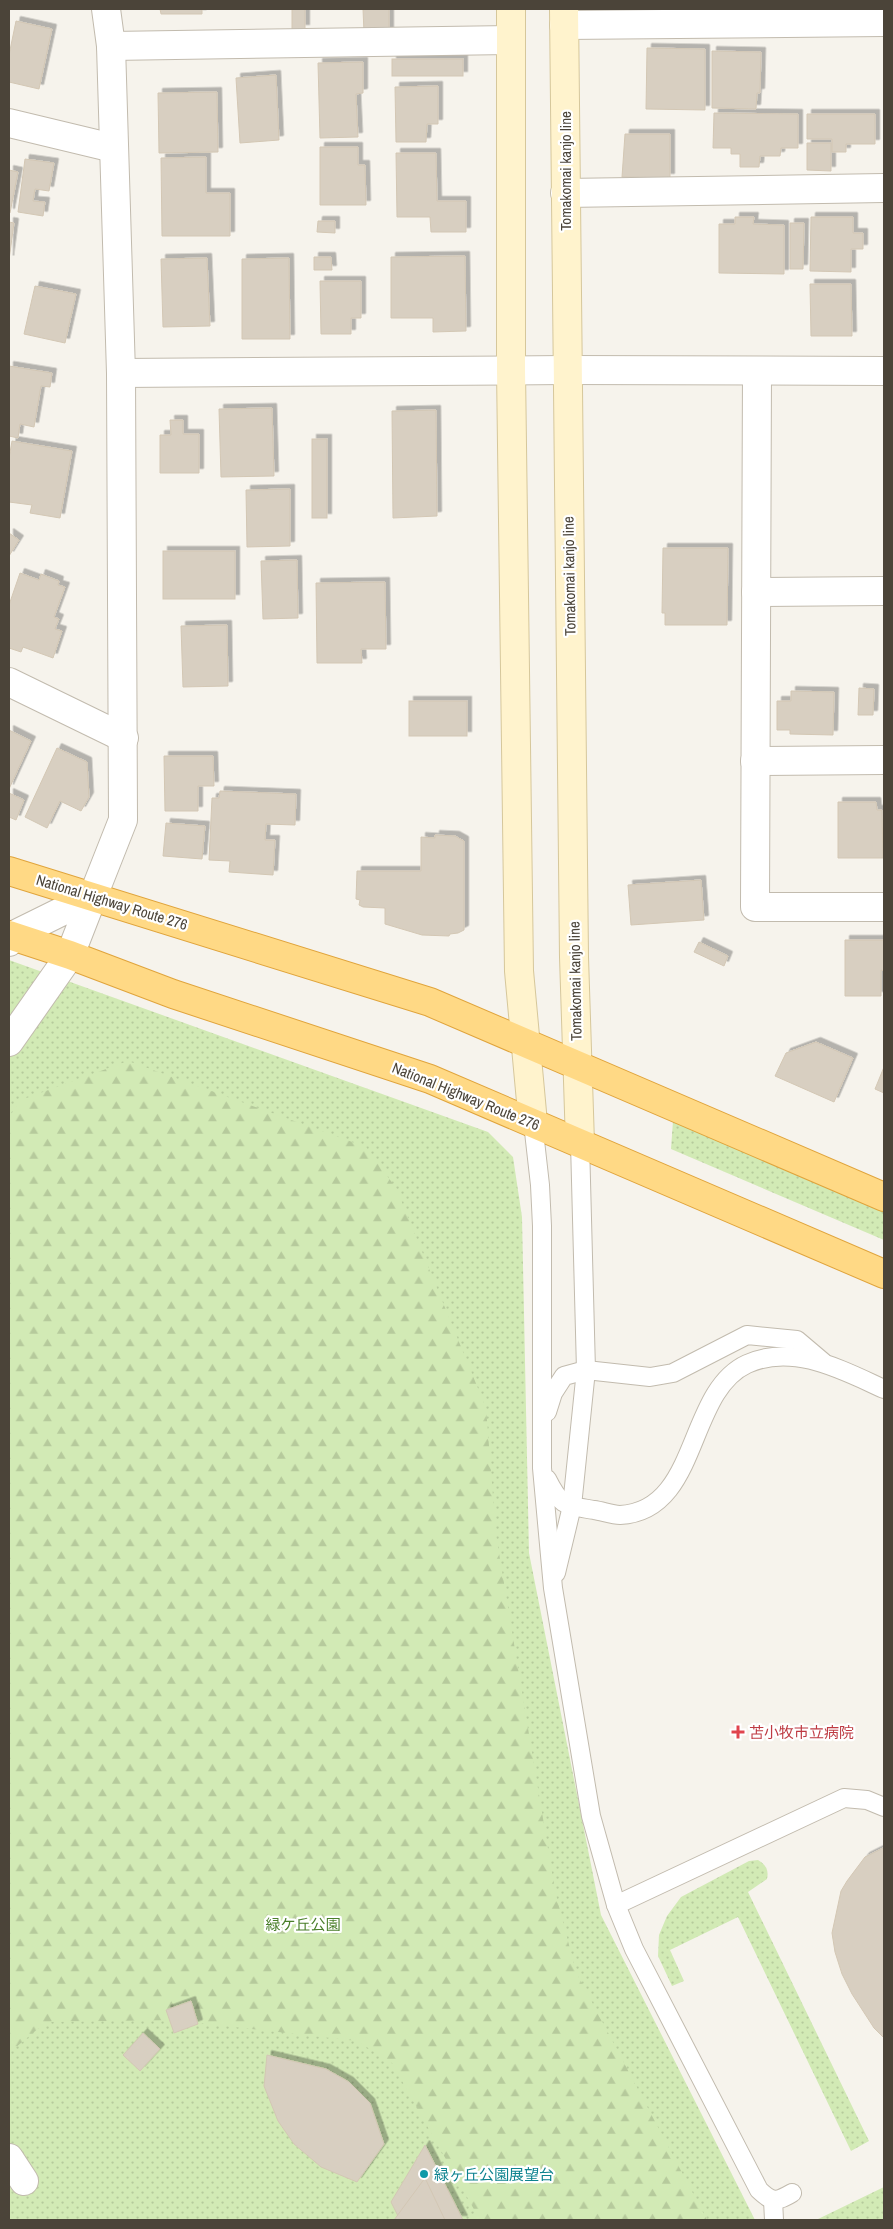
<svg xmlns="http://www.w3.org/2000/svg" width="893" height="2229" font-family="'Archivo Narrow','Noto Sans JP',sans-serif">
<style>
.grass{fill:url(#grass-dots)}
.forest{fill:url(#forest-firs)}
.building{fill:#d8cfc1;stroke:#d3c7b4;filter:url(#shadow)}
.lines{fill:none;stroke-linecap:round;stroke-linejoin:round}
.service-casing{stroke:#c2bbae;stroke-width:20}
.minor-casing{stroke:#c2bbae;stroke-width:30}
.tertiary-casing{stroke:#c2bbae;stroke-width:30}
.secondary-casing{stroke:#d6c79b;stroke-width:30}
.trunk-casing{stroke:#e0a43c;stroke-width:30}
.service{stroke:#fff;stroke-width:18}
.minor{stroke:#fff;stroke-width:28}
.tertiary{stroke:#fff;stroke-width:28}
.secondary{stroke:#fff3cd;stroke-width:28}
.trunk{stroke:#ffd985;stroke-width:28}
.health-dot{fill:#e0444e;stroke:#fff;stroke-width:2}
.culture-dot{fill:#0f9aa8;stroke:#fff;stroke-width:2}
.labels{text-anchor:middle;dominant-baseline:central;stroke-width:4.5;stroke-linejoin:round;paint-order:stroke}
.street-label{font-size:15px;fill:#4b4439;stroke:#fff}
.health-label{font-size:15px;fill:#be3a42;stroke:#fff;text-anchor:start}
.park-label{font-size:15px;fill:#4a7f2a;stroke:#fff}
.culture-label{font-size:15px;fill:#0d838f;stroke:#fff;text-anchor:start}
</style>
<defs>
<pattern id="grass-dots" width="8" height="8" patternUnits="userSpaceOnUse" patternTransform="scale(1.25)"><rect width="8" height="8" fill="#d2eab5"/><path d="M2 2h.1M6 6h.1" fill="none" stroke="#b6ca9c" stroke-width="1.8" stroke-linecap="round"/></pattern>
<pattern id="forest-firs" width="22" height="20" patternUnits="userSpaceOnUse" patternTransform="scale(1.25)"><rect width="22" height="20" fill="#d2eab5"/><path d="M5 1l3.5 6h-7zM16 11l3.5 6h-7z" fill="#b6ca9c"/></pattern>
<filter id="shadow"><feDropShadow dx="4.5" dy="-4.5" stdDeviation="0" flood-color="#0004"/></filter>
</defs>
<rect width="100%" height="100%" fill="#f6f3ec"/>
<!-- grass -->
<g class="grass">
<polygon points="9,960 488,1132 513,1157 522,1217 529,1553 601,1915 755,2220 9,2220"/>
<polygon points="673,1121 884,1212 884,1240 671,1149"/>
<path d="M 758,1860 C 766,1865 769,1870 767,1879 L 748,1892 L 869,2141 L 851,2151 L 738,1917 L 670,1950 L 684,1981 L 672,1986 L 658,1956 L 659,1935 L 667,1916 L 681,1897 L 749,1861 Z"/>
<polygon points="884,2187 884,2220 816,2220"/>
</g>
<!-- forest -->
<polygon class="forest" points="128,1061 366,1147 396,1188 486,1408 496,1535 555,1891 576,1972 707,2220 473,2220 476,2213 392,2063 357,2041 174,2020 46,2022 9,2053 9,1117 21,1100"/>
<!-- building -->
<g class="building">
<polygon points="160,9 202,9 202,14 161,14"/>
<rect x="292" y="9" width="13" height="20"/>
<polygon points="363,9 389,9 389,32 364,33"/>
<polygon points="16,21 52,29 39,89 9,82 9,55"/>
<polygon points="647,48 705,49 705,110 646,109"/>
<polygon points="712,51 761,52 760,93 757,93 756,109 712,108"/>
<rect x="392" y="59" width="71" height="17"/>
<polygon points="363,62 363,93 356,94 358,137 320,138 318,63"/>
<polygon points="276,75 279,140 240,143 236,78"/>
<polygon points="438,86 438,124 427,124 426,142 396,142 395,87"/>
<polygon points="217,92 218,152 159,153 158,93"/>
<polygon points="714,113 798,114 798,148 781,148 780,156 760,156 759,167 740,167 740,154 731,154 731,148 713,148"/>
<polygon points="807,114 875,114 875,144 846,144 846,152 832,152 832,139 807,139"/>
<polygon points="625,134 670,134 670,178 622,177"/>
<polygon points="807,143 831,143 831,171 807,170"/>
<polygon points="320,147 358,147 358,165 365,165 366,205 320,205"/>
<polygon points="396,153 436,153 437,201 466,201 466,232 431,232 430,217 397,217"/>
<polygon points="206,157 206,193 230,193 230,236 162,236 161,158"/>
<polygon points="25,159 54,163 49,191 35,189 33,201 45,202 43,216 18,212"/>
<polygon points="9,170 18,172 10,213 9,213"/>
<polygon points="735,217 754,217 753,224 784,225 784,274 719,273 719,224 735,224"/>
<polygon points="811,217 853,217 853,233 863,233 863,249 851,249 851,272 810,271"/>
<polygon points="318,221 335,221 335,233 317,232"/>
<polygon points="9,222 14,223 9,260"/>
<polygon points="790,223 804,223 803,269 790,269"/>
<polygon points="465,256 466,331 433,332 433,318 391,318 391,257"/>
<polygon points="314,257 331,257 332,270 314,270"/>
<polygon points="207,258 210,326 163,327 161,259"/>
<polygon points="289,258 290,339 242,339 242,259"/>
<polygon points="320,281 361,281 361,318 351,318 351,334 321,334"/>
<polygon points="810,284 851,284 852,336 811,336"/>
<polygon points="35,286 76,294 65,343 24,334"/>
<polygon points="9,366 52,373 50,387 41,386 34,427 20,424 18,438 9,436"/>
<polygon points="272,408 274,476 221,477 219,409"/>
<polygon points="436,410 437,516 393,518 392,411"/>
<polygon points="170,420 183,420 183,434 199,434 199,473 160,473 160,435 171,435"/>
<rect x="312" y="439" width="15" height="79"/>
<polygon points="12,441 72,451 60,518 30,513 32,505 9,502 9,458"/>
<polygon points="290,489 290,546 247,547 246,490"/>
<polygon points="9,533 19,540 9,556"/>
<polygon points="663,548 728,548 727,625 665,625 665,613 662,613"/>
<rect x="163" y="551" width="72" height="48"/>
<polygon points="297,560 298,618 263,619 261,561"/>
<polygon points="20,573 39,580 41,574 59,581 58,585 65,587 54,617 59,619 55,629 62,631 53,658 23,647 21,652 9,648 9,605"/>
<polygon points="385,582 386,649 361,649 362,663 317,663 316,583"/>
<polygon points="227,625 228,686 183,687 181,626"/>
<polygon points="859,688 874,689 873,715 858,715"/>
<polygon points="791,691 834,692 833,735 790,734 790,730 777,730 777,701 791,701"/>
<rect x="409" y="701" width="58" height="35"/>
<polygon points="9,730 31,741 9,789"/>
<polygon points="57,748 87,762 89,797 81,811 60,801 47,828 25,817"/>
<polygon points="164,756 213,756 214,786 198,786 198,811 165,811"/>
<polygon points="220,791 296,794 295,825 266,824 265,840 275,840 273,875 229,872 230,861 209,860 212,798 219,798"/>
<polygon points="9,793 24,800 16,820 9,817"/>
<polygon points="838,802 876,802 877,810 882,810 883,858 838,858"/>
<polygon points="166,823 205,826 202,859 163,856"/>
<polygon points="435,835 455,836 464,841 464,930 458,933 450,934 449,936 422,935 385,924 385,908 363,907 359,905 360,900 356,899 357,871 421,871 421,837 435,838"/>
<polygon points="701,880 704,920 631,925 628,885"/>
<polygon points="845,940 884,940 884,971 881,970 881,996 845,996"/>
<polygon points="699,942 728,956 724,966 694,952"/>
<polygon points="816,1042 853,1058 834,1102 775,1076 786,1053"/>
<polygon points="884,1067 884,1093 875,1089"/>
<polygon points="883,1848 884,1848 884,2038 874,2028 852,1994 842,1974 835,1952 832,1933 841,1891 847,1881 865,1857"/>
<polygon points="191,2001 198,2024 174,2033 166,2010"/>
<polygon points="143,2033 160,2049 140,2071 123,2055"/>
<polygon points="267,2055 326,2069 349,2082 370,2103 384,2144 357,2182 321,2167 294,2144 278,2121 264,2086"/>
<polygon points="425,2145 463,2220 400,2220 391,2202"/>
<polygon points="425,2178 445,2220 394,2220"/>
</g>
<g class="lines">
<!-- service casing -->
<g class="service-casing">
<g id="service">
<path d="M 533,1123 L 540,1185 L 542,1226 L 542,1468 L 553,1588 L 591,1816 L 616,1905 L 634,1949 L 759,2190 C 773,2203 776,2202 792,2193"/>
<polyline points="547,1412 553,1393 564,1376 586,1370 650,1377 673,1373 747,1335 797,1340 823,1362"/>
<path d="M 547,1479 C 561,1507 565,1505 594,1510 C 602,1511 612,1515 620,1515 C 700,1511 686,1392 747,1364 C 793,1343 842,1370 884,1389"/>
<polyline points="556,1573 572,1506 586,1370 580,1143"/>
<polyline points="616,1905 844,1798 867,1800 884,1807"/>
<polyline points="773,2200 774,2220"/>
</g>
</g>
<!-- minor casing -->
<g class="minor-casing">
<g id="minor">
<polyline points="564,25 884,22"/>
<polyline points="111,46 511,40"/>
<polyline points="9,123 113,148"/>
<polyline points="565,193 884,188"/>
<polyline points="757,371 755,907 884,907"/>
<polyline points="121,373 566,370"/>
<polyline points="756,592 884,591"/>
<polyline points="9,682 124,738"/>
<polyline points="755,761 884,760"/>
<polyline points="9,942 12,936 93,896 70,955 9,1042"/>
<polyline points="9,2158 24,2181"/>
</g>
</g>
<!-- tertiary casing -->
<g class="tertiary-casing">
<g id="tertiary">
<polyline points="566,370 884,371"/>
<polyline points="93,896 123,820 121,373 111,46 106,9"/>
</g>
</g>
<!-- secondary casing -->
<g class="secondary-casing">
<g id="secondary">
<polyline points="511,9 511,370 519,971 533,1123"/>
<polyline points="564,9 574,957 580,1143"/>
</g>
</g>
<!-- trunk casing -->
<g class="trunk-casing">
<g id="trunk">
<polyline points="9,871 430,1002 884,1197"/>
<polyline points="9,935 70,955 173,994 430,1079 884,1274"/>
</g>
</g>
<!-- service -->
<use href="#service" class="service"/>
<!-- minor -->
<use href="#minor" class="minor"/>
<!-- tertiary -->
<use href="#tertiary" class="tertiary"/>
<!-- secondary -->
<use href="#secondary" class="secondary"/>
<!-- trunk -->
<use href="#trunk" class="trunk"/>
</g>
<!-- markers -->
<path class="health-dot" d="M735.5 1724.5h5v5h5v5h-5v5h-5v-5h-5v-5h5z"/>
<circle class="culture-dot" cx="424" cy="2174" r="5"/>
<g class="labels">
<!-- street labels -->
<g class="street-label">
<text transform="translate(565 171) rotate(-90)">Tomakomai kanjo line</text>
<text transform="translate(569 576) rotate(-91)">Tomakomai kanjo line</text>
<text transform="translate(112 902) rotate(17)">National Highway Route 276</text>
<text transform="translate(575 981) rotate(-91)">Tomakomai kanjo line</text>
<text transform="translate(466 1096) rotate(22)">National Highway Route 276</text>
</g>
<!-- health labels -->
<g class="health-label">
<text x="749" y="1732">苫小牧市立病院</text>
</g>
<!-- park labels -->
<g class="park-label">
<text x="303" y="1924">緑ケ丘公園</text>
</g>
<!-- culture labels -->
<g class="culture-label">
<text x="434" y="2174">緑ヶ丘公園展望台</text>
</g>
</g>
<!-- border -->
<rect width="893" height="2229" fill="none" stroke="#4b4439" stroke-width="20"/>
</svg>
